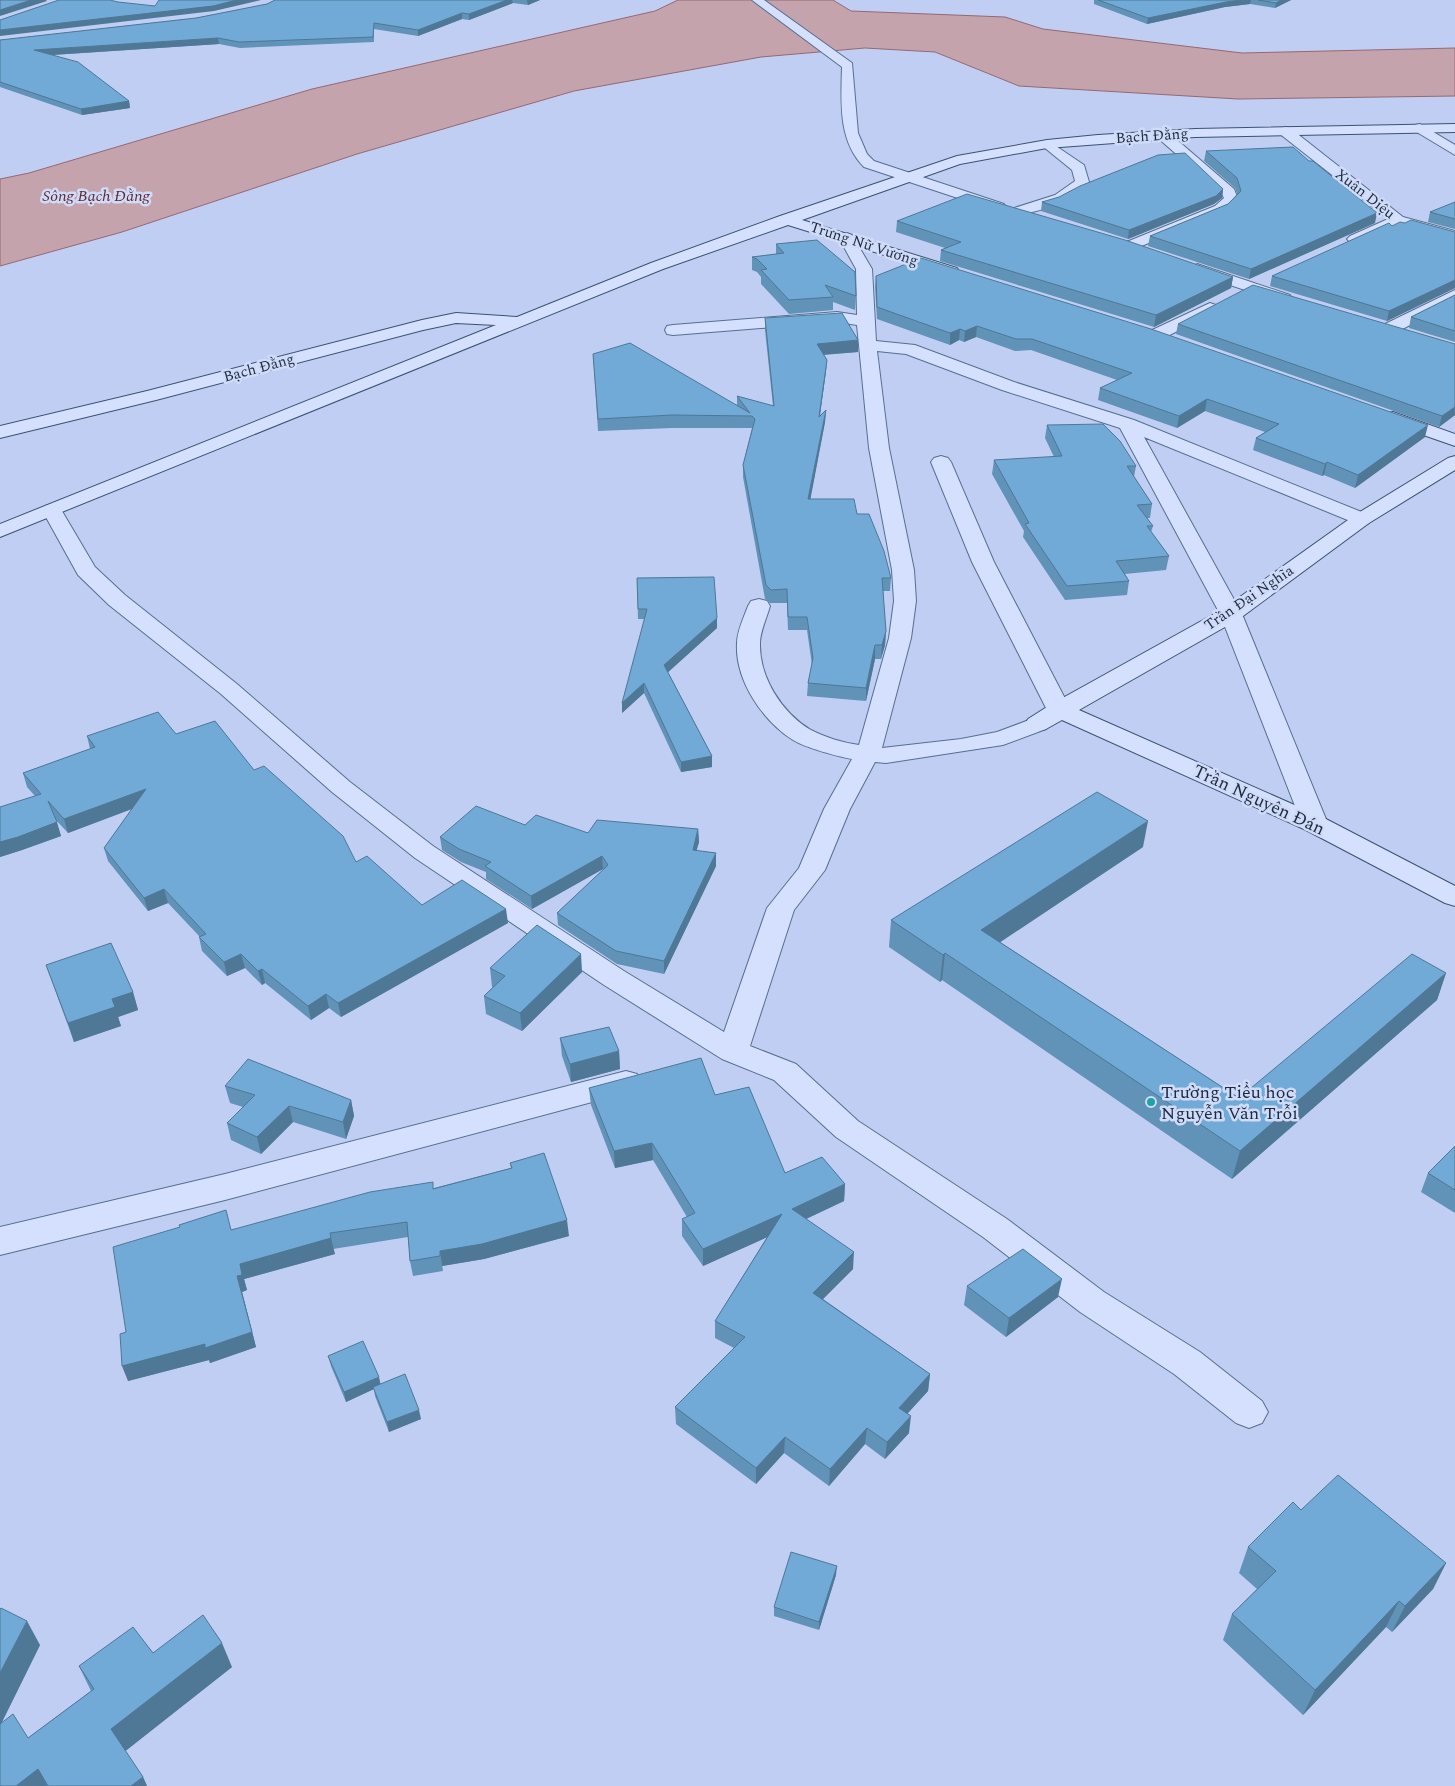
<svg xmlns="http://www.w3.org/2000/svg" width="1455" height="1786" font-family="Spectral,serif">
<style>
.water{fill:#c5a3ac;stroke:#946973}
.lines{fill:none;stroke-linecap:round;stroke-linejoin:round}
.street-casing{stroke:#556f8f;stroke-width:2}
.secondary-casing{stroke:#395370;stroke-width:2}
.street{fill:#d4e0fd;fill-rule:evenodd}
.secondary{fill:#d4e0fd;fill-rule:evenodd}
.wall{fill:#6192b8}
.shaded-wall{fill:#4f7796}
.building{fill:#71aad6;stroke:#4f7796}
.poi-dot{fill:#1ea4a5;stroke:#d0dbfa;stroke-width:2}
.labels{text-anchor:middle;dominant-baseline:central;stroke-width:5;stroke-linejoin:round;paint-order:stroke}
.far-street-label{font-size:15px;fill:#1c2c3c;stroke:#d0dbfa}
.far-water-label{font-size:16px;font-style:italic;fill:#5e292b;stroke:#d0dbfa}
.street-label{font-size:18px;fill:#1c2c3c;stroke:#d0dbfa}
.poi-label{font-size:18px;fill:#1c2c3c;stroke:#d0dbfa;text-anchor:start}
</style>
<rect width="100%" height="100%" fill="#c0cef3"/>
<!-- water -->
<polygon class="water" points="678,0 833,0 851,11 1005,17 1043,29 1242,53 1455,48 1455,96 1238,99 1019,86 935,52 865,48 761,57 574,91 357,154 122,232 0,266 0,179 29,173 312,89 655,11"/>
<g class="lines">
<!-- street casing -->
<g class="street-casing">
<g id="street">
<path d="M 752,0 L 764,0 L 852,63 L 858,133 L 867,154 L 874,161 L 1004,204 L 1006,207 L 1004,210 L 994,210 L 864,167 C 838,141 841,102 842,67 Z"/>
<polygon points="1420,124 1455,145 1455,155 1415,131 1413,128 1415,125"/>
<polygon points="1285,127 1290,128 1403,217 1455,231 1455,241 1399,225 1360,242 1350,242 1347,239 1350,236 1388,219 1280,134 1278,131"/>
<polygon points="1164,132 1169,133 1234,189 1238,199 1225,212 1134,249 1124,249 1121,246 1124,243 1215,206 1224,198 1222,194 1159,139 1157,136"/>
<path d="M 1047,140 L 1084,165 L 1089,182 C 1073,204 1040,210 1016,216 L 1011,215 L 1009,212 L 1011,209 L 1055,195 L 1075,181 L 1072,170 L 1040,144 Z"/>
<path d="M 847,233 L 852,235 L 872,269 L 876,341 L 915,345 L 1014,382 L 1134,420 L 1369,515 L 1372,519 L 1369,523 L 1362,525 L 1355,523 L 1144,437 L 1242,614 L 1328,824 L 1324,830 L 1315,832 L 1306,830 L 1302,824 L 1220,614 L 1120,428 L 1002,390 L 906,354 L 877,351 L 889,448 L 914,570 L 916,601 L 911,638 L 882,748 L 961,739 L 997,732 L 1037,717 L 1046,719 L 1049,724 L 1046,729 L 1003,745 L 886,763 L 875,762 L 850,809 L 825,870 L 794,910 L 750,1046 L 796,1064 L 858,1121 L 1007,1219 L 1104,1292 L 1200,1352 L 1262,1401 L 1268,1412 L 1262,1423 L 1249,1428 L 1236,1423 L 1174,1374 L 1080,1312 L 983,1237 L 836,1137 L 774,1080 L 722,1059 L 604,985 L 415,858 L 332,792 L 221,694 L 109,605 L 78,575 L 42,510 L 45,506 L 52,504 L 59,506 L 95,567 L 125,595 L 237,684 L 350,782 L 433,846 L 624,971 L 724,1032 L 767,908 L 799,868 L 824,809 L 852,759 C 836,756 806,748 793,740 C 762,720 735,680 737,643 C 737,631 744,617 748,606 L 751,601 L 759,599 L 767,601 L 770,606 C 767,617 760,632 760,643 C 759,677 782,713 811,730 C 824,737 844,743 859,745 L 889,638 L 894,601 L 892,570 L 869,448 L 857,325 L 837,322 L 673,335 L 667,334 L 665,330 L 667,326 L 673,325 L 837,312 L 857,315 L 856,269 L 839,238 Z"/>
<polygon points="1197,264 1290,295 1292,298 1284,303 1191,272 1189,269"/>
<polygon points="1455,290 1455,301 1395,333 1383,333 1381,329 1383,325"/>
<polygon points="1210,303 1216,305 1218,308 1216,311 1162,339 1150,339 1148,335 1150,331"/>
<polygon points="941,456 948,458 951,462 994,562 1071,710 1068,715 1059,717 1050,715 1047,710 972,562 931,462 934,458"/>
<polygon points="626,1071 637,1074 642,1082 637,1090 225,1200 0,1255 0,1227 225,1174"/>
</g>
</g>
<!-- secondary casing -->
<g class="secondary-casing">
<g id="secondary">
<polygon points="1455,124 1455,132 1195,137 1047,148 960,164 802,220 957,268 959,271 957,274 945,274 788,225 663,269 0,537 0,524 496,325 456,323 423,330 156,400 0,438 0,426 147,391 422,320 456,313 517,317 651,263 780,216 957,156 1047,140 1098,135 1195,129"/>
<polygon points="1393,412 1455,434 1455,446 1386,422 1384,418 1386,414"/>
<polygon points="1455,456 1455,470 1369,523 1239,619 1079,710 1324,818 1455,886 1455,906 1445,903 1306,830 1062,720 1046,729 1037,731 1028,729 1025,724 1028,719 1050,705 1223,609 1355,515 1448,458"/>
</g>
</g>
<!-- street -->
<use href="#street" class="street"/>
<!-- secondary -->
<use href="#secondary" class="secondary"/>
</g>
<!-- wall -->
<g class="wall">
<polygon points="275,0 540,0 528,5 513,3 469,20 462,19 418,36 374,29 374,42 240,48 219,44 52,55 129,101 130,108 82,115 0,87 0,40 196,18 267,4"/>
<polygon points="1094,0 1291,0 1275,8 1250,4 1225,7 1147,24 1094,4"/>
<polygon points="1206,151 1375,223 1249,279 1148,246 1150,236 1228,204 1237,194 1235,188 1204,161"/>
<polygon points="1223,189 1222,198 1214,204 1128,239 1041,211 1042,202"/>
<polygon points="1455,202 1455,229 1428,222 1430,212"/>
<polygon points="897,221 1233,277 1231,288 1154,327 940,261 941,250 945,248 896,232"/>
<polygon points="1405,223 1455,232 1455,288 1387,321 1270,286 1272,276 1392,226"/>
<polygon points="776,244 856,296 855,310 833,302 833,310 789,314 761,284 761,277 757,272 752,270 752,257 776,254"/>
<polygon points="876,276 1425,437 1355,488 1324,475 1322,476 1253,450 1256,438 1265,432 1205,411 1177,428 1098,400 1100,388 1117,380 1031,350 1015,351 976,337 964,342 959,340 950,345 877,319 875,287"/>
<polygon points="1455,295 1455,342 1409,328 1411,317"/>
<polygon points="765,318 858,352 824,355 827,360 826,371 820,415 826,410 825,422 810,499 857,514 891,578 890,591 883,591 886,631 885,645 881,659 875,659 866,701 807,696 808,683 812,665 807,630 788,630 787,603 770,603 765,599 743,477 743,465 752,428 672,428 598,431 593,354 737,405 737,396 773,406 765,330"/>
<polygon points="1178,324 1455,344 1455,415 1439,427 1176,334"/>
<polygon points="1047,425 1136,466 1134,477 1152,504 1150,518 1147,518 1153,526 1151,532 1169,556 1166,570 1125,574 1129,581 1127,595 1065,600 1023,537 1024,531 992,474 994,460 1054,457 1045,438"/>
<polygon points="637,578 717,628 668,672 712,756 712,767 681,772 644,693 622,713 645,619 638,619"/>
<polygon points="176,734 254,770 356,862 422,905 508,923 341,1017 329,1008 311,1020 265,983 262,985 245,968 227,976 202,951 199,937 200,937 168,903 148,911 108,861 104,848 132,809 68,833 55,819 61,836 22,850 0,857 0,807 35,796 27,787 23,773 90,749 87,736"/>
<polygon points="525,825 588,833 698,829 699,842 696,851 716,853 716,866 664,974 617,964 558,925 557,913 603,870 603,869 532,909 486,879 486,872 461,862 442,850 440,837"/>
<polygon points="1143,847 1000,942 1239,1098 1446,973 1437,1000 1232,1179 942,980 940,982 889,947 891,920"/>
<polygon points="46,965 133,992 138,1010 118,1017 121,1026 74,1042"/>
<polygon points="490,968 582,972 522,1031 486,1014 484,996 493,987 492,987"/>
<polygon points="560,1038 619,1051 620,1069 571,1082 562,1056"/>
<polygon points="225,1086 351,1100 354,1116 346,1139 293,1122 261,1154 231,1140 227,1123 243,1107 230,1103"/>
<polygon points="589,1088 715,1095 785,1173 845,1184 844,1201 806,1219 853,1269 823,1299 930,1374 928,1391 907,1414 909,1433 885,1459 865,1444 829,1486 784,1453 756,1484 676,1424 675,1407 734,1348 715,1338 715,1321 767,1237 703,1266 682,1236 682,1219 687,1217 653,1160 615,1168 591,1105"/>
<polygon points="1455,1146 1455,1213 1421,1192 1428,1173"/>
<polygon points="510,1163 569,1236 484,1259 442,1266 443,1271 413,1276 410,1261 408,1237 333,1249 335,1254 244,1279 247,1290 242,1292 256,1347 210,1363 209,1360 128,1381 126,1332 180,1227 232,1230 434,1188 511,1168"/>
<polygon points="967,1286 1058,1297 1006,1337 964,1305"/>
<polygon points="328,1356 380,1384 421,1419 389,1432 375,1396 374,1389 346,1402 331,1366"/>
<polygon points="1301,1510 1446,1563 1433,1589 1392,1632 1386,1627 1303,1715 1223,1640 1232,1614 1257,1589 1239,1573 1248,1547"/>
<polygon points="836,1575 819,1630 774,1616 774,1607"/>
<polygon points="0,1609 40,1645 2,1722 28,1738 91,1691 79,1666 153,1653 232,1667 125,1751 143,1777 147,1786 0,1786"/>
</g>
<!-- shaded-wall -->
<g class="shaded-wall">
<polygon points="31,0 46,0 47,1 0,16 0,10"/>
<polygon points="237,0 261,0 214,11 0,36 0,30"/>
<polygon points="507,0 512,0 513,3 469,20 469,14"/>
<polygon points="527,0 540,0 528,5"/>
<polygon points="1242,0 1251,0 1250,4 1225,7 1147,24 1148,18 1226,2"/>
<polygon points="1281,0 1291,0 1275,8 1276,3"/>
<polygon points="462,13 462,19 418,36 418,30"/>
<polygon points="218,38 219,44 36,56 34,50"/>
<polygon points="129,101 130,108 82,115 81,109"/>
<polygon points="1223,189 1222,198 1214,204 1128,239 1129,230"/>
<polygon points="1377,213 1375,223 1249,279 1251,269"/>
<polygon points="1233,277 1231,288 1154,327 1156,315"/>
<polygon points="1455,280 1455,288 1387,321 1389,311"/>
<polygon points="977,326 976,337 964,342 965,331"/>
<polygon points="960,329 959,340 950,345 950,333"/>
<polygon points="858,340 858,352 817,355 817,344"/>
<polygon points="827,360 826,371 818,429 819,417"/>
<polygon points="1207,399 1205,411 1177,428 1179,416"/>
<polygon points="1455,407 1455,415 1439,427 1442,416"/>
<polygon points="826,410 825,422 808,512 808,499"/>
<polygon points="1428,425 1425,437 1355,488 1358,475"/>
<polygon points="1327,462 1324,475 1322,476 1325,464"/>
<polygon points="717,618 717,628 665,675 664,665"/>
<polygon points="886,631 885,645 881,659 882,645"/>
<polygon points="875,645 875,659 866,701 866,688"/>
<polygon points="644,683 644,693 622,713 622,703"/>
<polygon points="712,756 712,767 681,772 681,762"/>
<polygon points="146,789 150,802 68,833 64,819"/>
<polygon points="1148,821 1143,847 978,957 981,930"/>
<polygon points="57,822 61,836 22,850 0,857 0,842"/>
<polygon points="698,829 699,842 693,863 693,850"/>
<polygon points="716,853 716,866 664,974 664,961"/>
<polygon points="602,856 603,869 532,909 531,896"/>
<polygon points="164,889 168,903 148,911 144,898"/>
<polygon points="506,909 508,923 341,1017 338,1003"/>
<polygon points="945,953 942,980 940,982 943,955"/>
<polygon points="241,954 245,968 227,976 224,962"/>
<polygon points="581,954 582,972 522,1031 520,1013"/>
<polygon points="262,969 265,983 262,985 258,971"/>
<polygon points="1446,973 1437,1000 1232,1179 1240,1151"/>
<polygon points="133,992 138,1010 118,1017 121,1026 74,1042 68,1023 112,999"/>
<polygon points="326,994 329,1008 311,1020 308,1006"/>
<polygon points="619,1051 620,1069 571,1082 570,1064"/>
<polygon points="351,1100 354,1116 346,1139 343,1122"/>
<polygon points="289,1106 293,1122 261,1154 257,1137"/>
<polygon points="652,1143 653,1160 615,1168 614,1151"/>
<polygon points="845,1184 844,1201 791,1226 792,1209"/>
<polygon points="782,1214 781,1231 703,1266 703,1249"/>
<polygon points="567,1220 569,1236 484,1259 442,1266 443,1271 440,1251"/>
<polygon points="331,1238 335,1254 244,1279 247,1290 242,1292 256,1347 210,1363 209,1360 128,1381 122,1366 237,1276 240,1264"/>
<polygon points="854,1252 853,1269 812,1310 813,1293"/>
<polygon points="1062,1279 1058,1297 1006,1337 1009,1318"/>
<polygon points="930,1374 928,1391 897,1425 899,1408"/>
<polygon points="379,1377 381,1386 373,1387 374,1389 346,1402 344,1392"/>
<polygon points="419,1410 421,1419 389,1432 387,1422"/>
<polygon points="911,1416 909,1433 885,1459 887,1442"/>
<polygon points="867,1428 865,1444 829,1486 830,1469"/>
<polygon points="785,1437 784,1453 756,1484 756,1468"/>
<polygon points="1446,1563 1433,1589 1392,1632 1405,1606"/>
<polygon points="837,1566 836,1575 819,1630 819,1622"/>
<polygon points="1399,1601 1386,1627 1303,1715 1315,1690"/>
<polygon points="27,1621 40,1645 0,1726 0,1673"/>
<polygon points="222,1643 232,1667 123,1753 111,1729"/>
<polygon points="38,1769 48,1786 16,1786"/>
<polygon points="143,1777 147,1786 131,1786"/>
</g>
<!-- building -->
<g class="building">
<polygon points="0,0 31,0 0,10"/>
<polygon points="59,0 110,0 118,2 155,6 159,0 237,0 213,6 0,30 0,20"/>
<polygon points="275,0 507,0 469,14 462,13 418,30 374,23 373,37 239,42 218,38 34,50 78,62 129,101 81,109 0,82 0,40 196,18 267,4"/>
<polygon points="1098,0 1242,0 1226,2 1148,18"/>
<polygon points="1258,0 1281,0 1276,3"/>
<polygon points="1293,147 1309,161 1313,161 1377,213 1251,269 1150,236 1228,204 1241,191 1237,178 1206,151"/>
<polygon points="1185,153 1223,189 1216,196 1129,230 1042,202 1059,197 1080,186 1158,155"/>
<polygon points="967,194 1125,240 1233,277 1156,315 941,250 961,242 897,221"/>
<polygon points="1455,202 1455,219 1430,212"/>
<polygon points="1411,220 1455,232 1455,280 1389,311 1272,276 1389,223 1392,226 1400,222 1405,223"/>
<polygon points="817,240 855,272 856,296 825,285 833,297 789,300 761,270 767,269 757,259 752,257 784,253 776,244"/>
<polygon points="921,258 1151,329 1428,425 1358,475 1327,462 1325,464 1256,438 1279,424 1207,399 1179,416 1100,388 1132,373 1032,339 1016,339 977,326 965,331 960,329 950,333 877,307 876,276"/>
<polygon points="1253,285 1455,344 1455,407 1442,416 1178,324"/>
<polygon points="1455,295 1455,331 1411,317"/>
<polygon points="842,313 858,340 817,344 827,360 819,417 826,410 808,499 854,499 857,514 869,514 884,551 891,578 882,578 886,631 882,645 875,645 866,688 808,683 813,658 807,617 788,617 787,589 771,590 766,585 743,465 755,419 752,416 672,415 598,419 593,354 630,343 750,413 737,396 774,406 765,318"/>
<polygon points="1103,424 1120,441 1136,466 1127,466 1152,504 1137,505 1153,526 1147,526 1169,556 1116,561 1129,581 1067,586 1025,524 1029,523 994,460 1062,456 1047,425"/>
<polygon points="714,577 717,618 664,665 712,756 681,762 644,683 622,703 647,609 638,609 637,578"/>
<polygon points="158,712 176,734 215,721 254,770 264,766 343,836 356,862 367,856 422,905 462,880 506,909 338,1003 326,994 308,1006 262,969 258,971 241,954 224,962 199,937 206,934 164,889 144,898 104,848 146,789 64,819 48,801 57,822 18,837 0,842 0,807 41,794 23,773 95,747 87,736"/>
<polygon points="1097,792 1148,821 981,930 1239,1098 1412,954 1446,973 1240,1151 945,953 943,955 891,920"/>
<polygon points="476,806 525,825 536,815 588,833 597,820 698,829 693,850 716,853 664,961 616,951 557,913 608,865 602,856 531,896 485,866 491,862 459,849 440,837"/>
<polygon points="537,925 581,954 520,1013 484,996 505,976 490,968"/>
<polygon points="111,943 133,992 112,999 115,1007 68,1023 46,965"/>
<polygon points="609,1027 619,1051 570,1064 560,1038"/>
<polygon points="701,1058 715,1095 749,1087 785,1173 822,1157 845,1184 792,1209 854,1252 813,1293 930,1374 899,1408 911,1416 887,1442 867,1428 830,1469 785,1437 756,1468 675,1407 745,1337 715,1321 782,1214 703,1249 682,1219 695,1213 652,1143 614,1151 589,1088"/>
<polygon points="248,1059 351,1100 343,1122 289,1106 257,1137 227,1123 255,1095 225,1086"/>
<polygon points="1455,1146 1455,1190 1428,1173"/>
<polygon points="544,1153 567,1220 482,1244 440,1251 440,1256 410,1261 407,1222 330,1233 331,1238 240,1264 242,1275 237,1276 252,1332 205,1348 205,1344 122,1366 120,1334 126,1332 113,1247 180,1227 179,1225 226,1210 231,1230 370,1192 433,1182 433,1189 512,1168 510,1163"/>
<polygon points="1023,1249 1062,1279 1009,1318 967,1286"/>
<polygon points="363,1341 379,1377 344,1392 328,1356"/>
<polygon points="405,1374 419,1410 387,1422 373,1387"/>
<polygon points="1338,1475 1446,1563 1405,1606 1399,1601 1315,1690 1232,1614 1276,1571 1248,1547 1293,1502 1301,1510"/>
<polygon points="791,1552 837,1566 819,1622 774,1607"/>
<polygon points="1,1608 27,1621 0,1673 0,1609"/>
<polygon points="203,1615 222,1643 111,1729 143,1777 131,1786 48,1786 38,1769 16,1786 0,1786 0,1724 13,1714 28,1738 94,1689 79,1666 133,1627 153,1653"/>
</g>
<!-- markers -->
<circle class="poi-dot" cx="1151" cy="1102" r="5"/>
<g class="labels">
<!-- far-street labels -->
<g class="far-street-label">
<text transform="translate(1152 136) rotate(-4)">Bạch Đằng</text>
<text transform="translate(1365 194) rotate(38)">Xuân Diệu</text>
<text transform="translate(864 244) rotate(18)">Trưng Nữ Vương</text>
<text transform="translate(259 368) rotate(-15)">Bạch Đằng</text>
<text transform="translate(1249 598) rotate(-34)">Trần Đại Nghĩa</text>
</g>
<!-- far-water labels -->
<g class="far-water-label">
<text x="96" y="196">Sông Bạch Đằng</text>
</g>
<!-- street labels -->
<g class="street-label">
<text transform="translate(1259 800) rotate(25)">Trần Nguyên Đán</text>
</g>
<!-- poi labels -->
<g class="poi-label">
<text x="1161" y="1092">Trường Tiểu học<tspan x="1161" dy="21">Nguyễn Văn Trỗi</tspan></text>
</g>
</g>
</svg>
